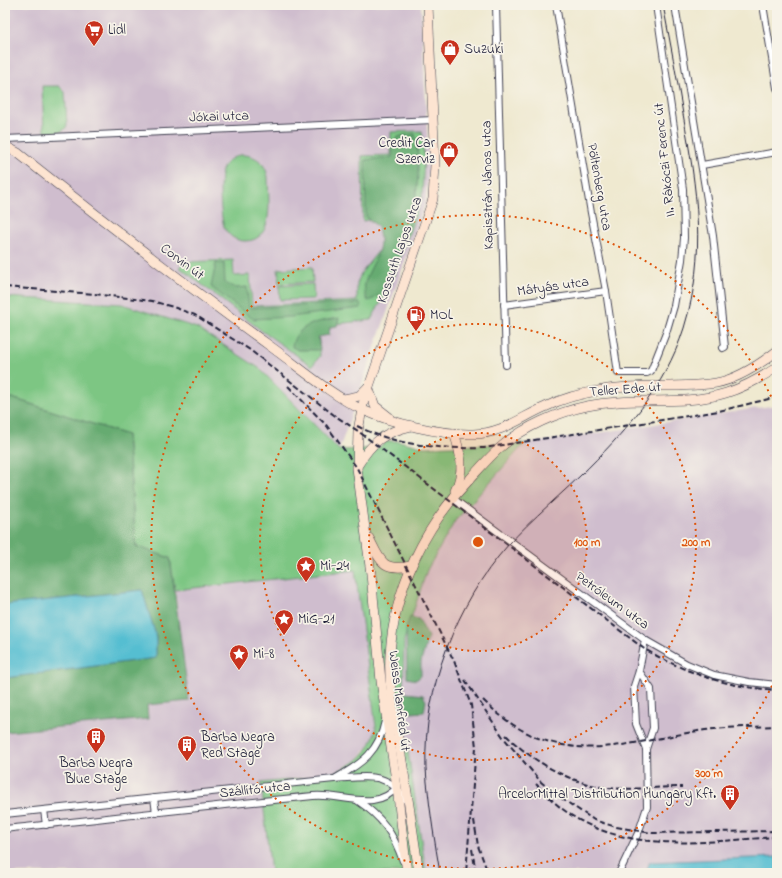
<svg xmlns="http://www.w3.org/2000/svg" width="782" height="878" font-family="'Indie Flower',sans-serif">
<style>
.industrial{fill:#cfbdce}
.green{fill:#7dc683;stroke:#50745f}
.forest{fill:#66ab71;stroke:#446656}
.water{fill:#54bed1;stroke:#3b7086}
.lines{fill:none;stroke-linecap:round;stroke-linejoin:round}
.street-casing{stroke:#414051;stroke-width:8}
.secondary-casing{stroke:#414051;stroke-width:10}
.street{stroke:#fff;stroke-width:6}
.secondary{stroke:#fde4d1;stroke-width:9}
.tram{stroke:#22223b;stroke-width:1}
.rail{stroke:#22223b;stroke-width:2;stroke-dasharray:6 3;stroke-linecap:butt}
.ring{fill:none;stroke:#de560e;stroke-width:2;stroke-dasharray:2 4}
.labels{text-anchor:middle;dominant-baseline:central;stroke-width:3.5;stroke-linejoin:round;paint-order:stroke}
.poi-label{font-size:14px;fill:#22223b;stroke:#f7f3e8;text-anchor:start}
.street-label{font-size:14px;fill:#22223b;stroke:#f7f3e8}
.centre{fill:#de560e;stroke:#f7f3e8;stroke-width:2}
.ring-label{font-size:12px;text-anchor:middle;font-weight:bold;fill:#de560e;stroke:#f7f3e8;stroke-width:3.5;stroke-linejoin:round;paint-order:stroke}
</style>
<rect width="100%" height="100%" fill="#f7f3e8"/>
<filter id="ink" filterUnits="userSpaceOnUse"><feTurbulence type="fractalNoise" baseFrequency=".025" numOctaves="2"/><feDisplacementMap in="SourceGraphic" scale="8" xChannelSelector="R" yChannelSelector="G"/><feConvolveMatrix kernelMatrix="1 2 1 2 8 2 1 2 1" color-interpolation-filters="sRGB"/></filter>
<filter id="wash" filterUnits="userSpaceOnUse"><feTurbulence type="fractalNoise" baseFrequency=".012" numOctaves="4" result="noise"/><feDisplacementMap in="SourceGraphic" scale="16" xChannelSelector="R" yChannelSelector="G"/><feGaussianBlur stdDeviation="0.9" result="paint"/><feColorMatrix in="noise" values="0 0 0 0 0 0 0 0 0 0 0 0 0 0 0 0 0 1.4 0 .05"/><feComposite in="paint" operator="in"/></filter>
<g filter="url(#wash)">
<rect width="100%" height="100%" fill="#efe9d0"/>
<!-- industrial -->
<g class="industrial">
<polygon points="5,5 421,5 429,168 425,204 339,450 259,368 122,304 5,297"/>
<polygon points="777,405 777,857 650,862 645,873 426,873 403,718 404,640 427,570 455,521 525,443 547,441"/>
<polygon points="355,570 376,727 374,740 356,761 331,774 261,783 271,873 5,873 5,732 148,719 147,705 189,701 175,590"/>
</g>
<!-- green -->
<g class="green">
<path d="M 42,86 L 59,86 L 65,92 L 67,125 C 64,135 53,132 44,132 Z"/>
<polygon points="422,131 424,159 422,197 391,284 371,320 318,326 320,356 312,366 262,331 179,267 184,262 233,260 234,276 250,275 252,306 357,301 357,284 361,273 387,240 382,217 363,221 362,156 391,155 391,132"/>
<path d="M 239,155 C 255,154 265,162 268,177 C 268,197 276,241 245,241 C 236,241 229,236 225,229 C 220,219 218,177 223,168 C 226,161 232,158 239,155 Z"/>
<polygon points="312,267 313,282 279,284 278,269"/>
<polygon points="313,284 314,299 280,300 279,286"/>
<path d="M 5,297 L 122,304 L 197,328 L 259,368 L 339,450 L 378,448 L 387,441 L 399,441 L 424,447 L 525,443 L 455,521 L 427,570 L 404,640 L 403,718 L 426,873 L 271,873 L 261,783 C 304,777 366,781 376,727 L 355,570 L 175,590 L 170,558 L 136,546 L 127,435 L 12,398 L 5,398 Z"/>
</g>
<!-- forest -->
<g class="forest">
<path d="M 415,134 C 421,162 418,198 409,226 C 405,239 399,252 393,266 C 387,280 384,297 368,301 C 356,280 379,264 380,242 C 380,237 379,232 378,227 L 366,217 L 365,160 L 392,157 C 392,138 395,135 415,134 Z"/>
<polygon points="216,263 224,263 225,283 236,288 247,287 249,308 360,303 361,308 290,317 253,319 211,287"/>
<path d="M 339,318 L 337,326 L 330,327 L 329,335 L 318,337 L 320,350 L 298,350 L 292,347 C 295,324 320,321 339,318 Z"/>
<polygon points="5,398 12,398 127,435 136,546 170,558 189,701 147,705 148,719 5,732 5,678 156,658 156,636 142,590 5,605"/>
<polygon points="410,617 419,619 428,637 421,662 421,676 416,680 407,678 406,628"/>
<polygon points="406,693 423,695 426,701 424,712 411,713 405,709 401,695"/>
</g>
<!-- water -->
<g class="water">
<polygon points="142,590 156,636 156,658 5,678 5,605"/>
<polygon points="777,857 777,873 645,873 650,862"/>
</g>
</g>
<g filter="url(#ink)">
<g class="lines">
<!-- street casing -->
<g class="street-casing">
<g id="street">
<polyline points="496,5 506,365"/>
<polyline points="556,5 591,213 606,291 618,373 647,373 651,371 666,333 674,306 682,260 684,238 683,189 656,5"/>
<polyline points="675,5 713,236 725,347 723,348"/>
<polyline points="763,5 777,88"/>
<polyline points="5,139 433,120"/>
<polyline points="702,165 777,152"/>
<polyline points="504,305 606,291"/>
<polyline points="452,498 645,640 687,664 714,675 749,682 777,685"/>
<polyline points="639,671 651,689 653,728 646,749"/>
<path d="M 336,778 C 363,763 379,751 385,721"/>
<polyline points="154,798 156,813"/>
<path d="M 358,801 C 382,817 393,833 403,861"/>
<polyline points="44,810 46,825"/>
<path d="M 5,814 L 334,779 C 367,777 388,770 407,802"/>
<path d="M 5,829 C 108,818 210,806 313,796 C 341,793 377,813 398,786"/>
<polyline points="619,873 639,831 647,807 646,749 636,724 634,686 639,671 645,640"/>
</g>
</g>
<!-- secondary casing -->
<g class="secondary-casing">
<g id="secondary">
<path d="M 5,146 L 18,153 C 101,219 184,284 270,346 C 298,366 332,396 363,410 C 392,423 441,435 473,434 C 501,434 520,418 545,407 C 563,398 583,393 603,390 C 640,383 678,389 716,383 C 738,379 759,365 777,351"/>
<polyline points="368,387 375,406 389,417"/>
<polyline points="344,399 359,396 367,388"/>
<path d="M 454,433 C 461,454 465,471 455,491"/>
<path d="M 358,465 C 372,442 384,432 411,426"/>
<path d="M 369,538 C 381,562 382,571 411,566"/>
<polyline points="407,873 397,787 381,681 371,574 357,468 358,431 363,404 433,199 435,165 428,5"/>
<path d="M 419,873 C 413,832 407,790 400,749 C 395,718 388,686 390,655 C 394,588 424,527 470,479 C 480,468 490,456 502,446 C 524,427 558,412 587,406 C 633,396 681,407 726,393 C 745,387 761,378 777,367"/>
</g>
</g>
<!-- street -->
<use href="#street" class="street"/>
<!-- secondary -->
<use href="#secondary" class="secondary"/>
<!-- tram -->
<path class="tram" d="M 440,873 C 435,843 430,813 427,782 C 419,705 450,617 498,557 C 522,527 552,503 580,476 C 624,433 665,388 684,328 C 707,253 697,190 683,114 C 677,78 670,41 663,5"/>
<!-- rail -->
<g class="rail">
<path d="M 5,287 L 94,294 L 152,301 L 173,307 L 195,315 L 250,350 L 334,415 L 358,431 L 643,648 C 685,673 729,688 777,690"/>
<polyline points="288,386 327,426 357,468 454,661 471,705 476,747 466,873"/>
<path d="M 357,426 C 396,446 442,449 484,448 L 719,411 L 777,397"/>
<polyline points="465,680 503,737 541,782 558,796 594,820 616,827 652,833 777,831"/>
<path d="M 483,700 C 554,770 613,746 698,731 C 724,727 751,727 777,726"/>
<path d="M 506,735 C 532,761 571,784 608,788 C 632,790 657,787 682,787"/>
<path d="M 536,784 C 546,794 556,805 568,813 C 629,855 707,841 777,837"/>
<polyline points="474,820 478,846 488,873"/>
<polyline points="472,849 476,873"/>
</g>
</g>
</g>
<!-- distance rings -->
<circle cx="478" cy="542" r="109" fill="#de560e" fill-opacity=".12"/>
<g class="ring">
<circle cx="478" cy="542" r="109"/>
<circle cx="478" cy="542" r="218"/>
<path d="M777 675A327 327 0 1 1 777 409"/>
</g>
<!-- icons -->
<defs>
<g id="supermarket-pin" transform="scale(1)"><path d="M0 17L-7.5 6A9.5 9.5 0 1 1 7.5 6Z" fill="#c8321e" stroke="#f7f3e8"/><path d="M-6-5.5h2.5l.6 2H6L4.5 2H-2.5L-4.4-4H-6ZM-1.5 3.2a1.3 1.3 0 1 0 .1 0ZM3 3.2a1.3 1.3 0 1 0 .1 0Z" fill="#fff"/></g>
<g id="shop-pin" transform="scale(1)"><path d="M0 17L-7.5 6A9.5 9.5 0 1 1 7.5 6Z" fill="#c8321e" stroke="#f7f3e8"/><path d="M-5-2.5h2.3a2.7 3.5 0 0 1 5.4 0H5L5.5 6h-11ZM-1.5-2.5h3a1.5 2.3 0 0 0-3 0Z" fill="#fff"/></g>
<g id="fuel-pin" transform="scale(1)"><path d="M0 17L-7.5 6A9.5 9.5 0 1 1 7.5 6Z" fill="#c8321e" stroke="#f7f3e8"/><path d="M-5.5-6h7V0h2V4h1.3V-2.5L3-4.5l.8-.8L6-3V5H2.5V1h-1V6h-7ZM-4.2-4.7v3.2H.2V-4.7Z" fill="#fff"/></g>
<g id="sight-pin" transform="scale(1)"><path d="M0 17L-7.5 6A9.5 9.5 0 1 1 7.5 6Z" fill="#c8321e" stroke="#f7f3e8"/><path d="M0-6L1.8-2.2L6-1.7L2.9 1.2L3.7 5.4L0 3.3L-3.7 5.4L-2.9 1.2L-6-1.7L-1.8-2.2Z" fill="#fff"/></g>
<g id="building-pin" transform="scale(1)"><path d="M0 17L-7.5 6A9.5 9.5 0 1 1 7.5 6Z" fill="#c8321e" stroke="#f7f3e8"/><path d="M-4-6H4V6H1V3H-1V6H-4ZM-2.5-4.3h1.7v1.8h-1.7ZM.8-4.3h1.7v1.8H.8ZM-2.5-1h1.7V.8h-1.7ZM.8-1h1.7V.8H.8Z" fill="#fff"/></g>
</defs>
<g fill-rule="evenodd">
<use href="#supermarket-pin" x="94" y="30"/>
<use href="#shop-pin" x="450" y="49"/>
<use href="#shop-pin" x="449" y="151"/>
<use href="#fuel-pin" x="416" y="315"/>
<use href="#sight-pin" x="306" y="566"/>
<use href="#sight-pin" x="284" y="619"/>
<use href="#sight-pin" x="239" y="654"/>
<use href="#building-pin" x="96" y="737"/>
<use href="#building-pin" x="187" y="745"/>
<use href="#building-pin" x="730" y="794"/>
</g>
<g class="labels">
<!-- poi labels -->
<g class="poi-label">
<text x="108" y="30">Lidl</text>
<text x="464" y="49">Suzuki</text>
<text x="435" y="143" text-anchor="end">Credit Car<tspan x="435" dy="16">Szerviz</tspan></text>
<text x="430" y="315">MOL</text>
<text x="320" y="566">Mi-24</text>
<text x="298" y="619">MiG-21</text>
<text x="253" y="654">Mi-8</text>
<text x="201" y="737">Barba Negra<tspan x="201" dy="16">Red Stage</tspan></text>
<text x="96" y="763" text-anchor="middle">Barba Negra<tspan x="96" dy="16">Blue Stage</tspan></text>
<text x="716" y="794" text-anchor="end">ArcelorMittal Distribution Hungary Kft.</text>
</g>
<!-- street labels -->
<g class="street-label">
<text transform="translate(219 117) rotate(-2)">Jókai utca</text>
<text transform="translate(665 160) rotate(-96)">II. Rákóczi Ferenc út</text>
<text transform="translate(488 185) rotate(-91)">Kapisztrán János utca</text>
<text transform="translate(599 187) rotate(80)">Pöltenberg utca</text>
<text transform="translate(400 250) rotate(-71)">Kossuth Lajos utca</text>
<text transform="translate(182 262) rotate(37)">Corvin út</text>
<text transform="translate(553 287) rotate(-8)">Mátyás utca</text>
<text transform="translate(625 390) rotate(-4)">Teller Ede út</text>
<text transform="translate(612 601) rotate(36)">Petróleum utca</text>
<text transform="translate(399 701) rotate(83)">Weiss Manfréd út</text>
<text transform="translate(255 790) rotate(-6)">Szállító utca</text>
</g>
</g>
<circle cx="478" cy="542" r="6" class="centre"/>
<g class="ring-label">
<text x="587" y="546">100 m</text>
<text x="696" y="546">200 m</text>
<text x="709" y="777">300 m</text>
</g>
<!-- margin -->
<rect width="782" height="878" fill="none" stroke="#f7f3e8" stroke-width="20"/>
</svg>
